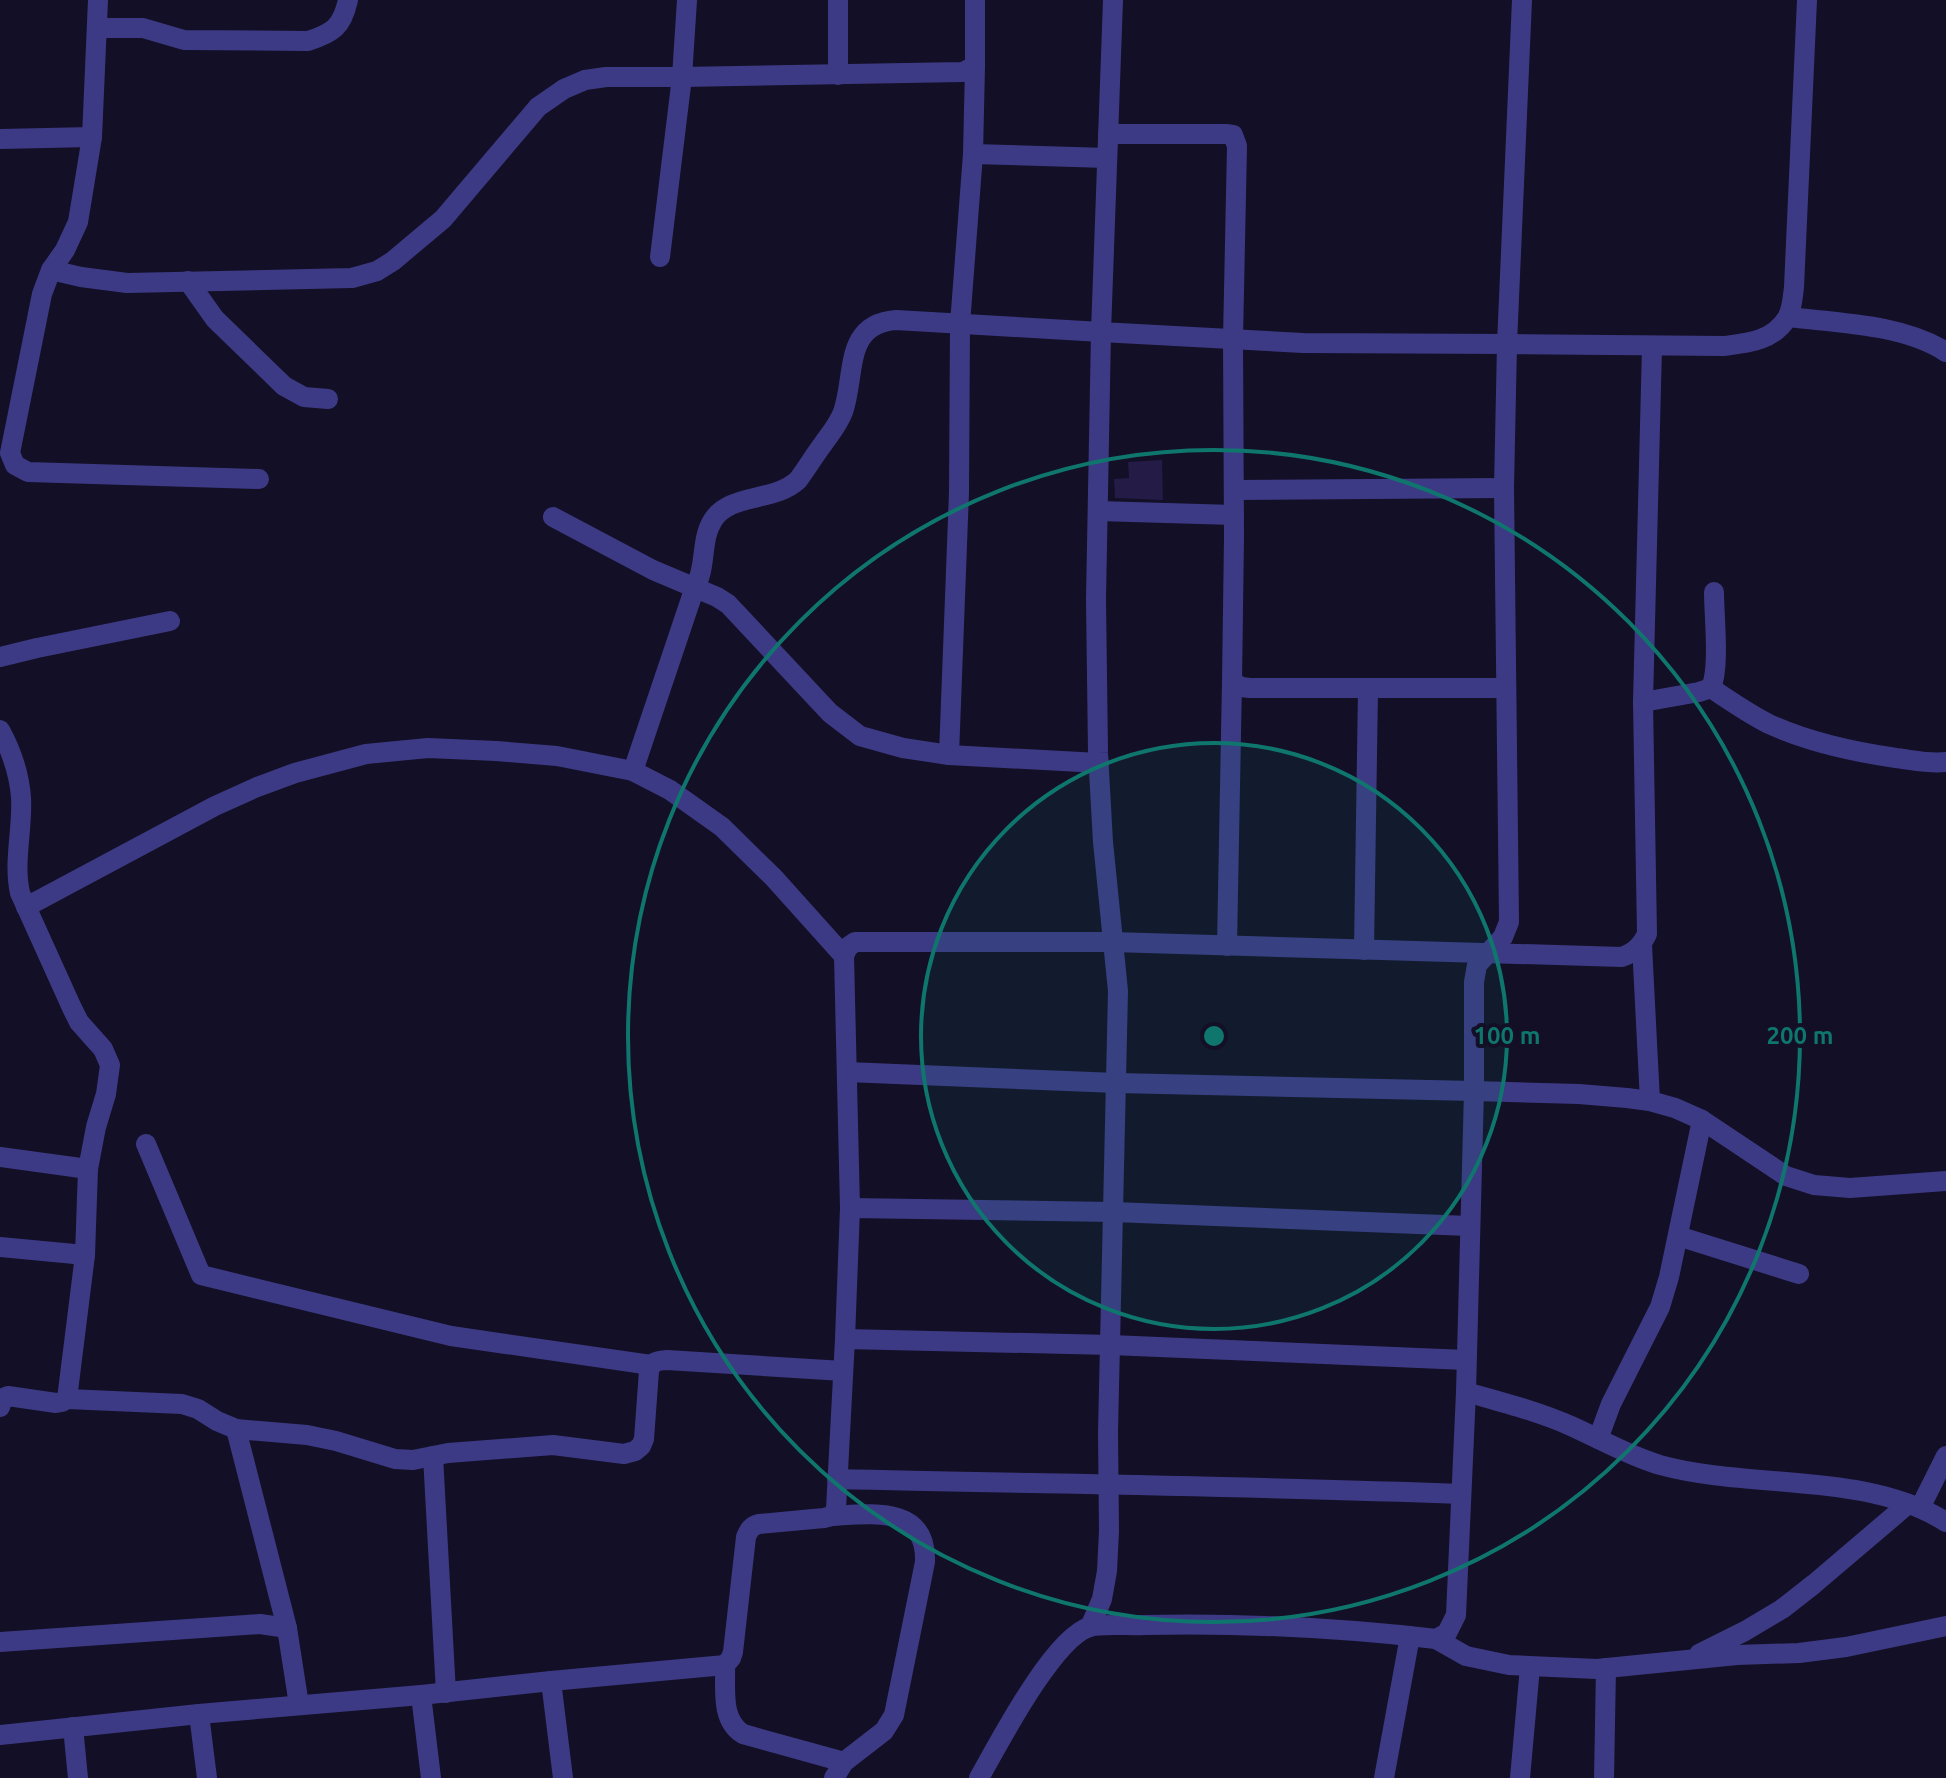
<svg xmlns="http://www.w3.org/2000/svg" width="1946" height="1778" font-family="Ubuntu,sans-serif">
<style>
.building{fill:#241b47}
.lines{fill:none;stroke-linecap:round;stroke-linejoin:round}
.minor{stroke:#3d3a85;stroke-width:20}
.ring{fill:none;stroke:#0f766e;stroke-width:4}
.centre{fill:#0f766e;stroke:#130f26;stroke-width:4}
.ring-label{font-size:24px;text-anchor:middle;font-weight:bold;fill:#0f766e;stroke:#130f26;stroke-width:8;stroke-linejoin:round;paint-order:stroke}
</style>
<rect width="100%" height="100%" fill="#130f26"/>
<!-- building -->
<polygon class="building" points="1162,460 1163,500 1115,498 1114,479 1129,478 1128,462"/>
<g class="lines">
<!-- minor -->
<g class="minor">
<polyline points="98,0 92,137 78,222 65,250 51,270 42,294 10,453 15,465 28,472 259,479"/>
<polyline points="687,0 682,77 963,72 975,66 975,0"/>
<polyline points="1113,0 1101,332 1303,343 1507,344 1522,0"/>
<path d="M 97,28 L 143,28 L 184,40 L 308,41 C 333,33 342,27 348,0"/>
<polyline points="838,75 838,0"/>
<polyline points="1108,134 1226,134 1233,135 1237,146 1233,339 1234,537 1232,681 1241,687 1250,688 1506,688"/>
<polyline points="0,139 92,137"/>
<polyline points="973,154 1107,158"/>
<polyline points="51,270 81,277 127,283 352,278 377,271 393,261 443,219 538,107 564,89 585,80 606,77 682,77 660,257"/>
<polyline points="188,281 215,319 284,386 304,397 328,399"/>
<path d="M 1788,317 C 1838,323 1903,324 1946,352"/>
<polyline points="1234,490 1504,488"/>
<polyline points="1098,511 1234,515"/>
<polyline points="553,517 653,570 717,597 728,604 830,713 860,736 903,748 949,755 1099,763"/>
<polyline points="0,657 37,648 170,621"/>
<path d="M 1711,688 C 1730,701 1749,714 1769,724 C 1808,742 1854,752 1896,758 C 1913,760 1929,764 1946,762"/>
<path d="M 1643,702 L 1699,692 L 1711,688 C 1720,667 1714,617 1714,592"/>
<path d="M 0,730 C 11,750 19,773 21,797 C 23,829 13,861 20,893 L 72,1008 L 79,1022 L 103,1049 L 110,1065 L 106,1094 L 96,1127 L 88,1169 L 85,1255 L 67,1399 L 62,1402 L 56,1403 L 8,1396 L 3,1398 L 0,1407"/>
<polyline points="949,755 959,492 960,324 973,154 975,66"/>
<path d="M 633,771 L 695,587 C 707,567 700,540 713,520 C 730,493 775,502 798,480 C 807,468 814,456 823,444 C 830,434 838,425 843,412 C 856,375 843,324 896,320 L 1101,332 L 1096,599 L 1098,753 L 1103,842 L 1118,991 L 1108,1432 L 1109,1531 L 1107,1571 L 1102,1599 L 1090,1627"/>
<polyline points="26,907 215,806 257,787 295,773 366,754 428,748 496,751 557,756 633,771 670,790 722,827 774,878 844,956"/>
<polyline points="1642,945 1650,1101"/>
<polyline points="1227,946 1232,681"/>
<polyline points="1364,950 1368,689"/>
<polyline points="847,1072 1117,1083 1474,1091 1579,1094 1627,1098 1650,1101 1675,1108 1702,1120 1786,1176 1814,1185 1850,1188 1946,1181"/>
<polyline points="146,1144 201,1275 451,1336 651,1365"/>
<polyline points="0,1157 88,1169"/>
<polyline points="850,1208 1114,1212 1469,1226"/>
<polyline points="1678,1236 1799,1274"/>
<polyline points="0,1247 85,1255"/>
<polyline points="845,1339 1111,1345 1466,1360"/>
<path d="M 1466,1392 C 1501,1402 1537,1411 1571,1426 C 1600,1439 1629,1456 1660,1465 C 1751,1490 1865,1471 1946,1522"/>
<path d="M 67,1399 L 182,1404 L 198,1409 L 217,1421 L 236,1429 L 307,1435 L 336,1441 L 395,1459 L 413,1460 L 448,1453 L 553,1445 L 624,1454 L 635,1451 L 641,1446 L 644,1439 L 649,1371 C 652,1361 657,1361 667,1360 L 843,1371"/>
<polyline points="236,1429 287,1628"/>
<polyline points="1598,1439 1611,1404 1660,1307 1669,1277 1702,1120"/>
<polyline points="433,1456 446,1693"/>
<path d="M 837,1479 C 1045,1484 1253,1486 1461,1494"/>
<polyline points="1920,1508 1946,1456"/>
<path d="M 832,1516 C 871,1514 927,1505 925,1562 L 894,1715 L 884,1731 L 844,1762 L 834,1778"/>
<polyline points="1436,1639 1466,1656 1509,1665 1597,1669 1737,1655 1799,1653 1846,1647 1946,1626"/>
<polyline points="0,1642 260,1624 287,1628 299,1705"/>
<polyline points="1699,1654 1745,1631 1782,1609 1814,1584 1908,1504"/>
<path d="M 725,1665 C 726,1688 720,1720 743,1734 L 844,1762"/>
<polyline points="551,1681 563,1778"/>
<polyline points="421,1695 431,1778"/>
<polyline points="199,1714 207,1778"/>
<polyline points="73,1727 78,1778"/>
<path d="M 0,1735 L 199,1714 L 421,1695 L 551,1681 L 725,1665 L 731,1658 L 733,1652 L 746,1537 C 749,1530 751,1526 759,1524 L 824,1518 L 832,1516 L 836,1509 L 845,1339 L 850,1208 L 844,956 L 848,947 L 855,942 L 1112,942 L 1622,957 C 1635,952 1641,946 1647,934 L 1643,702 L 1652,347"/>
<path d="M 979,1778 C 999,1743 1052,1640 1089,1627 C 1100,1623 1131,1626 1144,1625 C 1239,1623 1342,1628 1436,1639 L 1447,1633 L 1456,1615 L 1466,1392 L 1474,1091 L 1474,982 L 1477,965 L 1503,937 L 1509,922 L 1504,488 L 1507,344 L 1724,346 C 1748,343 1773,341 1787,318 C 1792,310 1793,296 1794,287 L 1807,0"/>
<polyline points="1384,1778 1410,1636"/>
<polyline points="1520,1778 1530,1667"/>
<polyline points="1604,1778 1606,1668"/>
</g>
</g>
<!-- distance rings -->
<circle cx="1214" cy="1036" r="293" fill="#0f766e" fill-opacity=".12"/>
<g class="ring">
<circle cx="1214" cy="1036" r="293"/>
<circle cx="1214" cy="1036" r="586"/>
</g>
<circle cx="1214" cy="1036" r="12" class="centre"/>
<g class="ring-label">
<text x="1507" y="1044">100 m</text>
<text x="1800" y="1044">200 m</text>
</g>
</svg>
